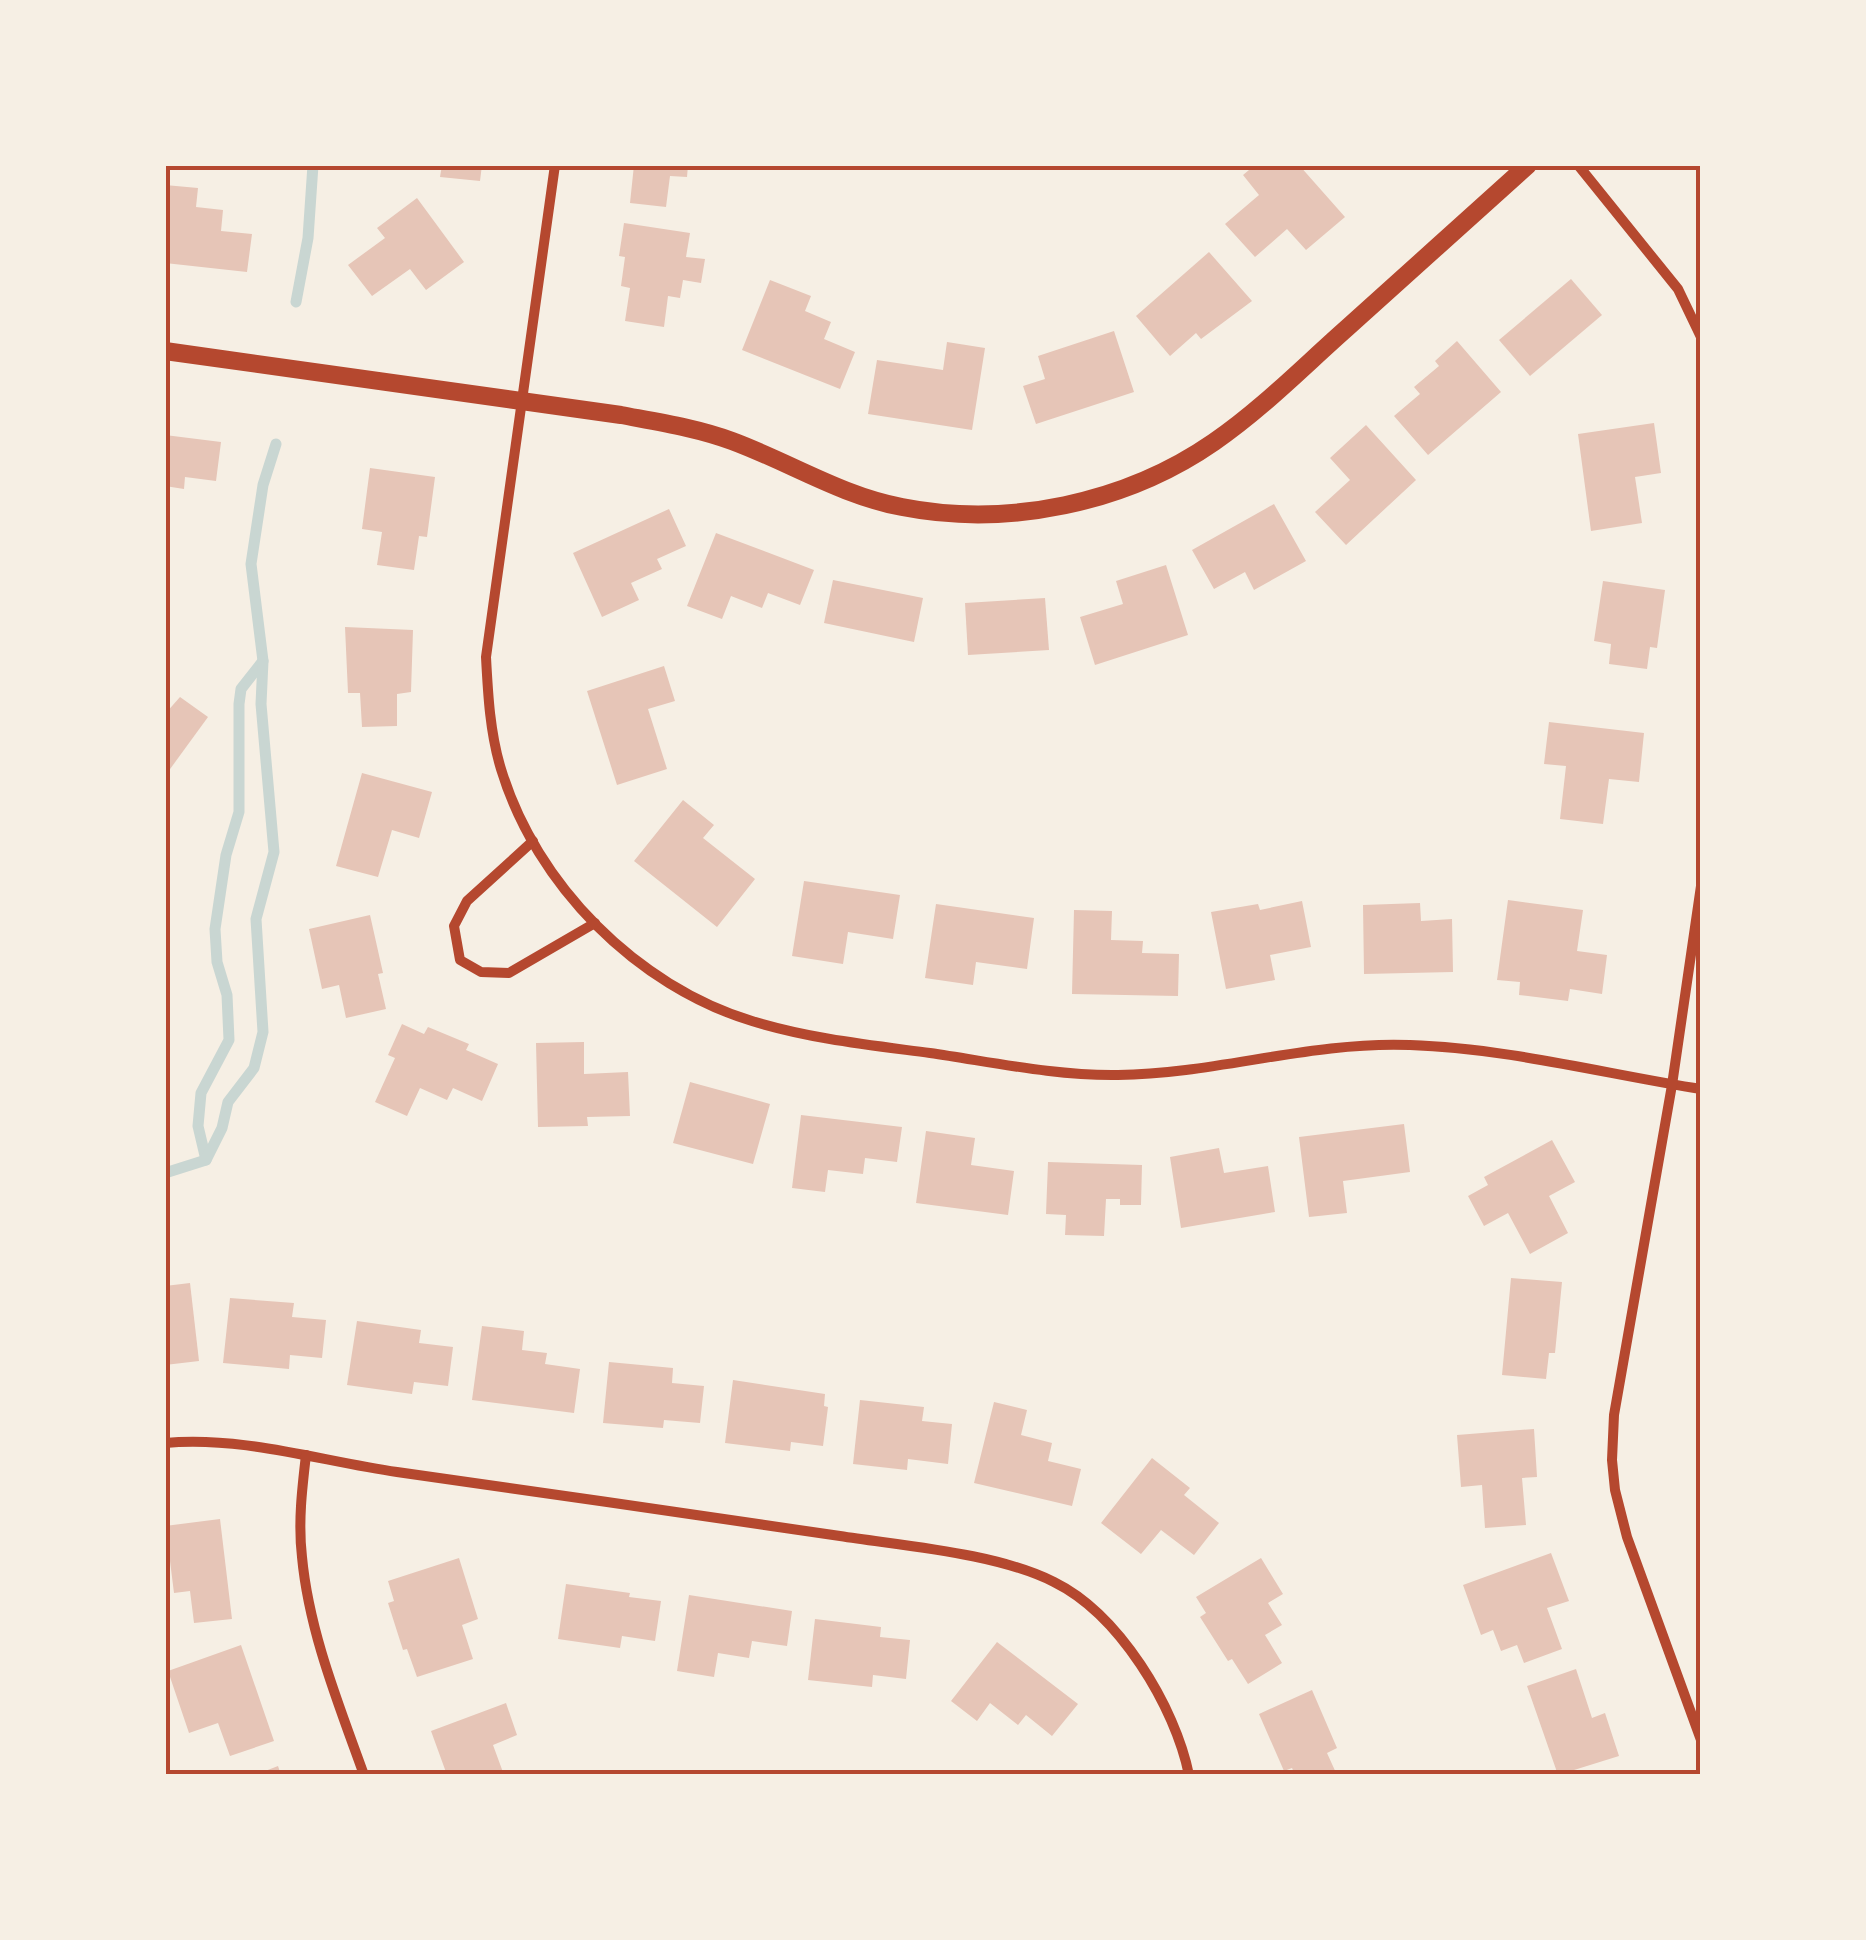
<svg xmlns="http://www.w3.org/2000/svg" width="1866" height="1940" font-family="Merriweather,serif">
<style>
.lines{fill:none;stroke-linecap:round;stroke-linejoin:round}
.stream{stroke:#c9d6d2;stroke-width:11}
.building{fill:#e6c5b7}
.minor{stroke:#b5482f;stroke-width:10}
.tertiary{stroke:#b5482f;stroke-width:18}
.neatline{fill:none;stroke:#b5482f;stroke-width:4}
</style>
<rect width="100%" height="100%" fill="#f6efe4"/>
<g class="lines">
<!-- stream -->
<g class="stream">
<polyline points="296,302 308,238 313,165"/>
<polyline points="206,1160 198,1126 201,1093 229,1040 227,995 217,962 215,929 226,855 239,812 239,704 241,689 263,661"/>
<polyline points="165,1173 206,1160 222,1128 228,1102 254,1068 263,1032 256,919 274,852 261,704 263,661 251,564 263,485 276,444"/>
</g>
</g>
<!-- building -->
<g class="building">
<polygon points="442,165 482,165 480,181 440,177"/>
<polygon points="634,165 688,165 687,177 670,176 666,207 630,203"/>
<polygon points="1255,165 1299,165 1345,217 1306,250 1287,229 1255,257 1225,224 1259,195 1243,175"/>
<polygon points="165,185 198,188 196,207 223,210 221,231 252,234 247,272 165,263"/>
<polygon points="417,198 464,262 426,290 410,269 372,296 348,265 385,238 377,228"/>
<polygon points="624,223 690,233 686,257 705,259 701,283 683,280 680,298 668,296 664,327 625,321 630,288 621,286 625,257 619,256"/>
<polygon points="1209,252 1252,301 1201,339 1196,333 1170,356 1136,316"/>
<polygon points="1571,279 1602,315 1530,376 1499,340"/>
<polygon points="770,280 811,296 805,311 831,322 824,339 855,352 840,389 742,350"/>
<polygon points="1114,331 1134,392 1036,424 1023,386 1045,379 1038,356"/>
<polygon points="1457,341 1501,392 1428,455 1394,416 1420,394 1414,387 1439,366 1435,361"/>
<polygon points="947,342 985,348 972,430 868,414 877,360 943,370"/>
<polygon points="1654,423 1661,473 1635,477 1642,523 1591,531 1578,434"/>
<polygon points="1366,425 1416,480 1346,545 1315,512 1350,480 1330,458"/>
<polygon points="165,435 221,442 216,481 185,477 184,489 165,486"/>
<polygon points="370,468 435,477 427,537 419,536 414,570 377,565 382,532 362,529"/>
<polygon points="1274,504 1306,561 1254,590 1245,572 1214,589 1192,550"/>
<polygon points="669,509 686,546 657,559 662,569 631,583 639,600 602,617 573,553"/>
<polygon points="716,533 814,570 800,605 768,593 762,608 731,596 722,619 687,606"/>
<polygon points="1166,565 1188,635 1095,665 1080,617 1123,604 1116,581"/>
<polygon points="833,580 923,598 914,642 824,623"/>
<polygon points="1603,581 1665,590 1657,648 1650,647 1647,669 1609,664 1611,644 1594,641"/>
<polygon points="1045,598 1049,650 968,655 965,603"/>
<polygon points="345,627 413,630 411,692 397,694 397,726 362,727 360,693 348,693"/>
<polygon points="664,666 675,701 648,709 667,769 617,785 587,691"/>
<polygon points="180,697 208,717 165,776 165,714"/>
<polygon points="1549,722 1644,733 1639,782 1609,779 1603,824 1560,819 1566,766 1544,764"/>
<polygon points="362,773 432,792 419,838 392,830 378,877 336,866"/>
<polygon points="683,800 714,825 703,838 755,879 717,927 634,861"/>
<polygon points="804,881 900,895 893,939 848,932 843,964 792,956"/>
<polygon points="1508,900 1583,910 1577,951 1607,955 1602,994 1570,989 1568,1001 1519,995 1520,982 1497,980"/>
<polygon points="1302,901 1311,947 1270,955 1275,980 1226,989 1211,912 1258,904 1260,910"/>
<polygon points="1420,903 1421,921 1452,919 1453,972 1364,974 1363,905"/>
<polygon points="936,904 1034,918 1027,969 976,962 973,985 925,978"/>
<polygon points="1074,910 1112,911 1111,940 1143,941 1142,953 1179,954 1178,996 1072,994"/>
<polygon points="370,915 383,973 378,974 386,1009 346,1018 339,985 322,989 309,929"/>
<polygon points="402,1024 424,1034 428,1027 469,1044 466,1050 498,1064 482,1101 453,1088 447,1100 420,1088 407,1116 375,1102 395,1058 388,1055"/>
<polygon points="584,1042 584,1074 628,1072 630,1116 587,1117 588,1126 538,1127 536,1043"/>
<polygon points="690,1082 770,1104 753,1164 673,1143"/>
<polygon points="801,1115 902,1127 897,1162 865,1158 863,1174 828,1170 825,1192 792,1188"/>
<polygon points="1404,1124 1410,1172 1343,1181 1347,1213 1309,1217 1299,1137"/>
<polygon points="926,1131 975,1138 971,1165 1014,1171 1008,1215 916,1203"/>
<polygon points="1552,1140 1575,1182 1549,1196 1568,1233 1530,1254 1508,1213 1484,1226 1468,1196 1488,1185 1484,1177"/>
<polygon points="1219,1148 1224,1173 1268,1166 1275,1212 1181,1228 1170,1157"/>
<polygon points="1048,1162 1142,1165 1141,1205 1120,1205 1120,1199 1106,1199 1104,1236 1065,1235 1066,1215 1046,1214"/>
<polygon points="1511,1278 1562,1282 1555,1353 1549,1353 1546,1379 1502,1375"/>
<polygon points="190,1283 199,1361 165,1365 165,1286"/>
<polygon points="230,1298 294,1303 292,1317 326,1320 322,1358 290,1355 289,1369 223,1363"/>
<polygon points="357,1321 421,1330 419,1343 453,1347 448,1386 414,1382 412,1394 347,1385"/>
<polygon points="482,1326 524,1331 522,1350 547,1353 545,1364 580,1369 574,1413 472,1400"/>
<polygon points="609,1362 673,1368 672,1383 704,1386 700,1423 664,1420 663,1428 603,1423"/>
<polygon points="733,1380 825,1394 824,1406 828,1407 823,1446 791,1442 790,1451 725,1443"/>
<polygon points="860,1400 924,1407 922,1421 952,1424 948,1464 908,1459 907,1470 853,1464"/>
<polygon points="994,1402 1027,1410 1021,1435 1052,1443 1048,1461 1081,1469 1072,1506 974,1483"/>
<polygon points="1534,1429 1537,1477 1522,1478 1526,1525 1485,1528 1482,1485 1461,1487 1457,1435"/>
<polygon points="1152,1458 1190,1488 1184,1495 1219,1523 1194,1555 1161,1530 1141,1554 1101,1523"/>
<polygon points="220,1519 232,1619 194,1623 190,1591 174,1593 170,1561 165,1562 165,1526"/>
<polygon points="1551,1553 1569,1601 1547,1608 1562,1649 1524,1663 1517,1645 1501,1651 1493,1630 1481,1635 1463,1585"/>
<polygon points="459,1558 478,1619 462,1625 473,1659 417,1677 407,1649 403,1650 388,1603 394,1601 388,1581"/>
<polygon points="1261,1558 1283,1594 1268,1603 1282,1625 1265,1635 1282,1663 1248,1684 1232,1659 1228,1661 1200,1617 1206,1613 1196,1597"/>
<polygon points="566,1584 630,1593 629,1597 661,1601 655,1641 622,1636 620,1648 558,1639"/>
<polygon points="689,1595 792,1611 787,1646 752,1641 749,1658 718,1653 714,1677 677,1671"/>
<polygon points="815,1619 881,1627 880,1637 910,1640 906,1679 873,1675 872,1687 808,1680"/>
<polygon points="997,1642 1078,1704 1052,1736 1026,1715 1018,1725 990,1703 977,1721 951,1701"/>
<polygon points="241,1645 274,1741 230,1756 218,1723 189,1733 168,1671"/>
<polygon points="1576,1669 1592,1718 1605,1713 1619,1756 1558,1775 1527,1686"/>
<polygon points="1312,1690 1337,1748 1327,1753 1337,1775 1295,1775 1292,1768 1284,1771 1259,1714"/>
<polygon points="506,1703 517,1735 493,1745 504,1775 447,1775 431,1731"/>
<polygon points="278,1766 281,1775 255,1775"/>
</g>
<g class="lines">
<!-- minor -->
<g class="minor">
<path d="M 555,165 L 486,657 C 488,695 490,733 501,769 C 536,885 637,986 752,1021 C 811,1039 870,1045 930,1053 C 992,1062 1056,1076 1118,1075 C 1216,1074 1311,1041 1410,1045 C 1506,1048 1606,1074 1701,1089"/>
<polyline points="1578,165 1678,289 1701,337"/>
<polyline points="533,841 467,901 454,926 460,960 481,972 509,973 595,923"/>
<polyline points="1701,886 1672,1085 1614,1415 1612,1460 1615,1490 1627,1537 1701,1740"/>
<path d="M 165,1443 C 244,1436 320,1461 397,1472 C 545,1493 692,1514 840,1536 C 904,1546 997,1553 1054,1582 C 1119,1614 1175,1706 1189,1775"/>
<path d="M 306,1455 C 302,1489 298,1523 302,1557 C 309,1632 339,1705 364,1775"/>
</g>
<!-- tertiary -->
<path class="tertiary" d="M 165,351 L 621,415 C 658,422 697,428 732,441 C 789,462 842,496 902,507 C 1008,528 1126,503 1214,442 C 1262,409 1304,366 1347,328 C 1407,274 1468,219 1528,165"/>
</g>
<!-- border -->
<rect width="1866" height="1940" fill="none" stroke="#f6efe4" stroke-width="335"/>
<rect x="168" y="168" width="1530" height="1604" class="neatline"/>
</svg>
